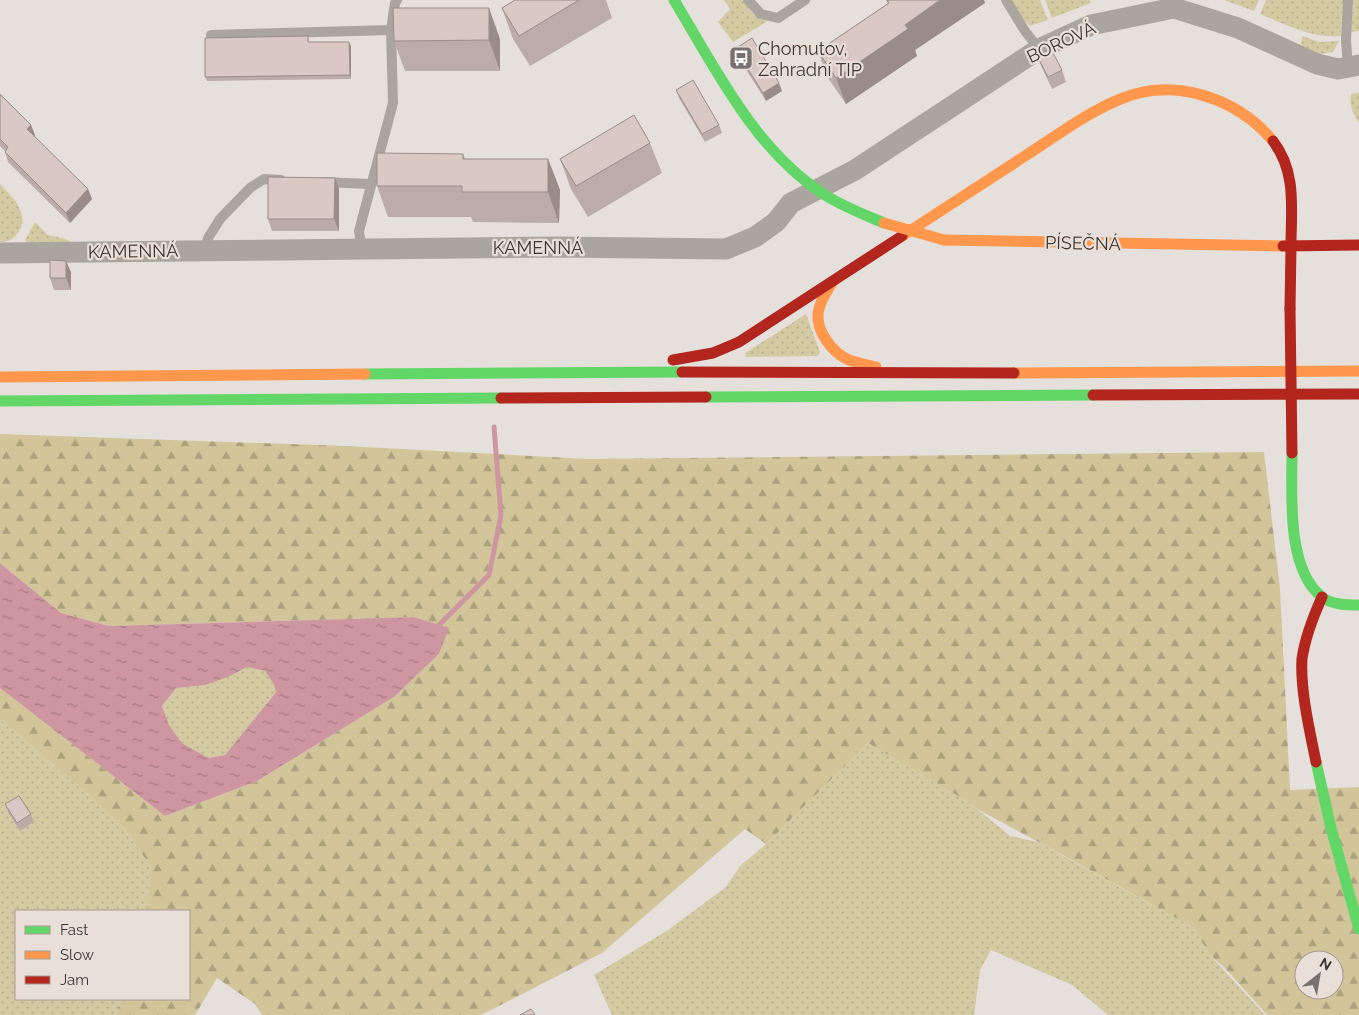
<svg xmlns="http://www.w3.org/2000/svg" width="1359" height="1015" font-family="Raleway,sans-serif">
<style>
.grass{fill:url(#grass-dots)}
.forest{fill:url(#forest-firs);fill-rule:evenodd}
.water{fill:url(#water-ripples);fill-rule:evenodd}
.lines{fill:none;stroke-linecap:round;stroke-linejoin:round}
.stream{stroke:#ce96a0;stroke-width:5}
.lane{stroke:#aba59f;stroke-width:10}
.street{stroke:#aba59f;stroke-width:21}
.fast{stroke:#63d668;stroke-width:11}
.slow{stroke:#ff974d;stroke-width:11}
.jam{stroke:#b3261e;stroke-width:11}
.slow-bridge{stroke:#ff974d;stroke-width:11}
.jam-bridge{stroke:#b3261e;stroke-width:11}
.wall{fill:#bbaca9}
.shaded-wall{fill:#998c89}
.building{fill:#dac8c4;stroke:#998c89}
.labels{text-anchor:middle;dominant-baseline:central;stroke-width:4.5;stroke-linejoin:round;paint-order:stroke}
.street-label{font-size:18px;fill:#3b3734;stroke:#eadfd8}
.poi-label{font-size:18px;fill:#3b3734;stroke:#eadfd8;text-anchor:start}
</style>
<defs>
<pattern id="grass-dots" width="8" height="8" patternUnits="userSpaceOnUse" patternTransform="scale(1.25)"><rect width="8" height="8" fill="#d4caa2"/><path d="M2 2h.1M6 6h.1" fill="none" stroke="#b7ae8c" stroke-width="1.8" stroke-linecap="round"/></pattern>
<pattern id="forest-firs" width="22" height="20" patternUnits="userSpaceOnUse" patternTransform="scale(1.25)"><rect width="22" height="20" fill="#d1c599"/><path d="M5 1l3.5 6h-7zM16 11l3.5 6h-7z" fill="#aba17e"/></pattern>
<pattern id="water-ripples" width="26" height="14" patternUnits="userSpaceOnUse" patternTransform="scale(1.25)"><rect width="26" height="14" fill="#ce96a0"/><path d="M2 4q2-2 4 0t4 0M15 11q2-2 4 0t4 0" fill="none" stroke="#a87b83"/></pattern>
</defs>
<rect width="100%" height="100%" fill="#e6e0dc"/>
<!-- grass -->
<g class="grass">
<polygon points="724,0 742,0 753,14 768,21 733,42 718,22 730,9"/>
<polygon points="1010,0 1040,0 1048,20 1030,26 1022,19"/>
<polygon points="1045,0 1090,0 1091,3 1052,18"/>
<polygon points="1224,0 1259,0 1254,11"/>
<path d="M 1266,0 L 1343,0 L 1341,36 C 1312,39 1285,24 1260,14 Z"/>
<polygon points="1353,0 1359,0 1359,31 1351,32"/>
<polygon points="1302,36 1320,42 1339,41 1333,52 1320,54 1301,47"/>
<path d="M 1359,93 L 1359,123 C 1353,115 1349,104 1351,94 Z"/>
<path d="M 0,184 C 13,197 32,216 17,234 C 12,240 8,242 0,242 Z"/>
<polygon points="35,222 48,235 66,239 75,245 28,243 25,240"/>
<polygon points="806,314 820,352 818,356 746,357 745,353"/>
<path d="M 247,667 L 265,671 L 273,683 L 276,692 L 225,755 L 208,758 L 182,743 L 169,725 L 162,706 L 176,688 C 205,685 221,681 247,667 Z"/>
<polygon points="0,719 90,796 124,828 151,867 146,911 16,911 16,999 122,999 115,1015 0,1015"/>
<polygon points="868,743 970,803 1010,836 1038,842 1194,928 1210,955 1265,1015 1108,1015 1072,985 991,950 980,970 974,1015 612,1015 594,975 668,930 726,887 740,866 766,844"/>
</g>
<!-- forest -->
<path class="forest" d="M 0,434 L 345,446 L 587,459 L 1264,452 L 1280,589 L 1290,790 L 1359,787 L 1359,1015 L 1267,1015 L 1224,967 L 1210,955 L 1194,928 L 1068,858 L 979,810 L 970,803 L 868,743 L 766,844 L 745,829 L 602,953 L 481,1015 L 262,1015 L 255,1004 L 217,978 L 195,1015 L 115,1015 L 122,999 L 189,999 L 189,911 L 146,911 L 151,867 L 124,828 L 90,796 L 0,719 L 0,688 L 165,816 L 257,781 L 394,697 L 439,654 L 448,628 L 414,617 L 109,626 L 61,613 L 0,563 ZM 1304,960 L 1334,960 L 1334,990 L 1304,990 Z"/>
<!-- water -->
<path class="water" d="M 0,563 L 61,613 L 109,626 L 414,617 L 449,628 L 439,654 L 394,697 L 257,781 L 165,816 L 0,688 ZM 247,667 L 265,671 L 273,683 L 276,692 L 225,755 L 208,758 L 182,743 L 169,725 L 162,706 L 176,688 L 205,685 L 230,676 Z"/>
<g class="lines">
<!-- stream -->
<polyline class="stream" points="436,628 489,575 501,515 494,427"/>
<!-- lane -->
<g class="lane">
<polyline points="748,0 761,14 778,18 805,0"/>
<polyline points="1006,0 1025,31 1039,49"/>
<polyline points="211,35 391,30"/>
<polyline points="1348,68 1346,40 1348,0"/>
<polyline points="323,182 371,184"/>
<polyline points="205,250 208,238 220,219 250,188 264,179 281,180"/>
<polyline points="362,250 359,231 393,103 391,30 395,3 397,0"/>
</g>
<!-- street -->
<polyline class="street" points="0,253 559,247 726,249 755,237 776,222 791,203 855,170 1039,49 1091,25 1174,8 1238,28 1317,64 1338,69 1359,65"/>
<!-- fast -->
<g class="fast">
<path d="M 674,0 C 715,68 754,148 822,193 C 841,206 863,214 884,223"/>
<polyline points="365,374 682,372"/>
<polyline points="706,397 1093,395"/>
<polyline points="0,401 501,398"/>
<path d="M 1292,453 C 1292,494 1286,569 1322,597 C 1332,605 1347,605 1359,605"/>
<polyline points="1316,762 1331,828 1359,929"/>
</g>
<!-- slow -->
<g class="slow">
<path d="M 902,236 C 942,210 982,184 1022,158 C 1055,137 1087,112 1123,98 C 1176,77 1238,99 1273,141"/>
<polyline points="944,240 1283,246"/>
<path d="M 833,281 C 827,291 820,301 818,313 C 816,332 833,353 849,360 C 858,363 867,365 876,367"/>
<polyline points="1014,373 1359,371"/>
<polyline points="0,377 365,374"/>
</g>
<!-- jam -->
<g class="jam">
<path d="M 1273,141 C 1297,172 1291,209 1291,246"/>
<polyline points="1283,246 1359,245"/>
<polyline points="1290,309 1291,246"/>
<polyline points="673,360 713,353 739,342 902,236"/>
<polyline points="682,372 1014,373"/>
<polyline points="1093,395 1359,394"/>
<polyline points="501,398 706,397"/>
<path d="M 1316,762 C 1310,732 1300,690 1302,659 C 1305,637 1313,617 1322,597"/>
</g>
<!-- slow-bridge -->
<polyline class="slow-bridge" points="884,223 944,240"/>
<!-- jam-bridge -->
<polyline class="jam-bridge" points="1290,309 1292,453"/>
</g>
<!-- wall -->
<g class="wall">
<polygon points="515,0 606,0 612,18 530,66 513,39 502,8"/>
<polygon points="886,0 984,0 985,3 915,50 917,56 846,104 828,78 818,51 888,4"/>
<polygon points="308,36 309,42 351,46 351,79 207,81 205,77"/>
<polygon points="500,39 500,71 405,71 394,41"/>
<polygon points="735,49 782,91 766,101 738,57"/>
<polygon points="1037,56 1062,70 1066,82 1052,89 1042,68"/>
<polygon points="676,90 719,125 722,133 705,142 679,98"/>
<polygon points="0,94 31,125 35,135 34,136 88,189 92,199 70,223 8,162 5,152 5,151 0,146"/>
<polygon points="650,143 662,173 588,217 571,189 560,159"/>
<polygon points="463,154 465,159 548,159 560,190 559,223 473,222 471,217 388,217 377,186"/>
<polygon points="335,178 339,189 339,231 272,231 268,219"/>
<polygon points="71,272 71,290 54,290 50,278"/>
<polygon points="5,804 31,814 34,822 20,831 8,812"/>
</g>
<!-- shaded-wall -->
<g class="shaded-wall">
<polygon points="940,0 984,0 985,3 915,50 917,56 846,104 836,78 905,25"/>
<polygon points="489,8 500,39 500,71 489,40"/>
<polygon points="349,42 351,46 351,79 350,75"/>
<polygon points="779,83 782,91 766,101 763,93"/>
<polygon points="31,125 35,135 31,139 27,129"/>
<polygon points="548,159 560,190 559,223 548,192"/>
<polygon points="335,178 339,189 339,231 334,219"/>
<polygon points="88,189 92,199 70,223 66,213"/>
<polygon points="66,261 71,272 71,290 66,278"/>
</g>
<!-- building -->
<g class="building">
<polygon points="515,0 579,0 519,36 502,8"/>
<polygon points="887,0 940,0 905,25 908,29 836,78 818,51 889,3"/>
<polygon points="393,8 489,8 489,40 394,41"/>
<polygon points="308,36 308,42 349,42 350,75 205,77 205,38"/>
<polygon points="752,38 779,83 763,93 735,49"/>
<polygon points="1051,49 1062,70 1048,77 1037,56"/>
<polygon points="693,80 719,125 702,134 676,90"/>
<polygon points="0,94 31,125 27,129 88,189 66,213 5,152 8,147 0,139"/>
<polygon points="634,115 650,143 576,186 560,159"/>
<polygon points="377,153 463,154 463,159 548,159 548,192 462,192 462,186 377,186"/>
<polygon points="268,177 335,178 334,219 268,219"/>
<polygon points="50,260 66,261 66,278 50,278"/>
<polygon points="19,796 31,814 17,823 5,804"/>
<polygon points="531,1009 535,1015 520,1015"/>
</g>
<!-- icons -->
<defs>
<g id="bus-square" transform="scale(1.25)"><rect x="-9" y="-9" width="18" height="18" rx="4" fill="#77726f" stroke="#eadfd8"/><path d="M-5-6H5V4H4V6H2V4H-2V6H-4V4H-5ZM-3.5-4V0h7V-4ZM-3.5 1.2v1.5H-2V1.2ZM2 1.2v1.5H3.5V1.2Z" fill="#fff"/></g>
</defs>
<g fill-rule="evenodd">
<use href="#bus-square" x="741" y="58"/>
</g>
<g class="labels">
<!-- street labels -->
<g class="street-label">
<text transform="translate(1061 42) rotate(-25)">BOROVÁ</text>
<text transform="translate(1083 243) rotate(1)">PÍSEČNÁ</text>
<text x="538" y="247">KAMENNÁ</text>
<text transform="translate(133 251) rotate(-1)">KAMENNÁ</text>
</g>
<!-- poi labels -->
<g class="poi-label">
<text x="758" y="48">Chomutov,<tspan x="758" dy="21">Zahradní TIP</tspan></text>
</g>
</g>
<!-- legend -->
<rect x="15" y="910" width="175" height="90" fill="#eadfd8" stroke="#a49c96"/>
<rect x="25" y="926" width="25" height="8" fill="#63d668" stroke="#a49c96"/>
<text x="60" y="935" font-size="15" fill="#3b3734">Fast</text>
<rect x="25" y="951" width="25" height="8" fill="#ff974d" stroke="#a49c96"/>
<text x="60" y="960" font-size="15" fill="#3b3734">Slow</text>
<rect x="25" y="976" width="25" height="8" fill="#b3261e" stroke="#a49c96"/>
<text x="60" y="985" font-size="15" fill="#3b3734">Jam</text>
<!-- north arrow -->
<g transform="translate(1319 975) rotate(31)"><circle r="24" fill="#eadfd8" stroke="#a49c96"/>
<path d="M0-4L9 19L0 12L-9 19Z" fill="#77726f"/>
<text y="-8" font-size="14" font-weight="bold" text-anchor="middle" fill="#3b3734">N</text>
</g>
</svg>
